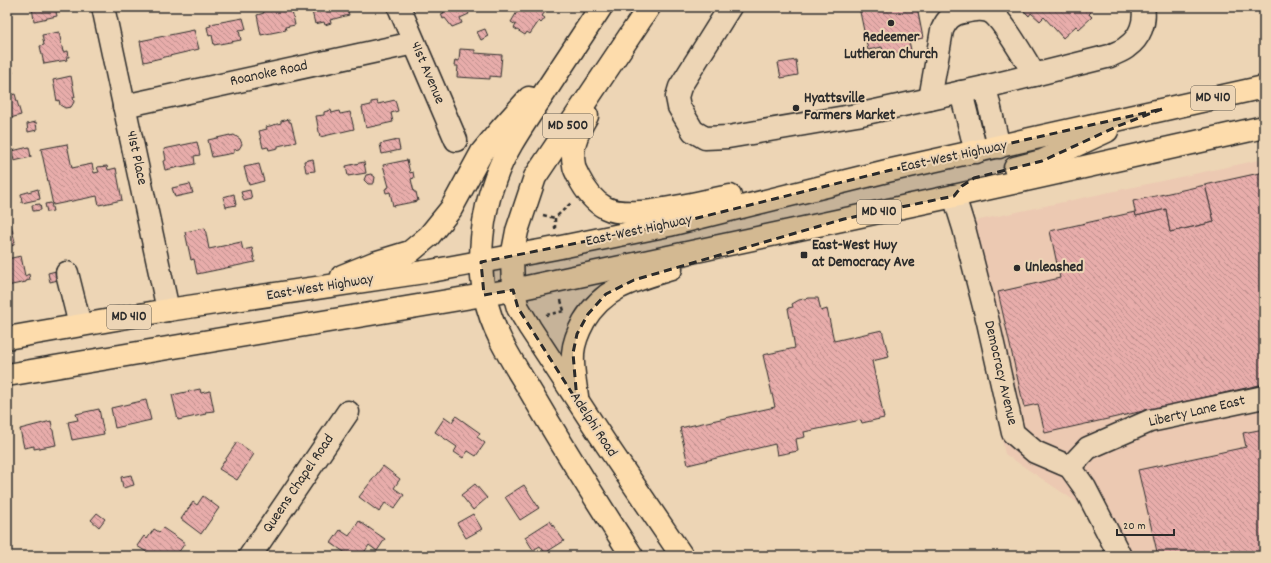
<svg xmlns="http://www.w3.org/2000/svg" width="1271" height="563" font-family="Dekko,sans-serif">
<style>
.built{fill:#ecc9b2}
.building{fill:url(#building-back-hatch);stroke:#2b2b2b}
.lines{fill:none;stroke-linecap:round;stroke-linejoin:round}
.minor-casing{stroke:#2b2b2b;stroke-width:25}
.major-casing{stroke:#2b2b2b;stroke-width:25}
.path{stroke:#2b2b2b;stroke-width:2.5;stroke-dasharray:4 3;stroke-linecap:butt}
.minor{stroke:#edd5b5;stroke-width:22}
.major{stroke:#fddcac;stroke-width:22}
.marked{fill:#2b2b2b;fill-opacity:0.2;stroke:#2b2b2b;stroke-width:3;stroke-dasharray:8 5;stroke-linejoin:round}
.poi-dot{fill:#2b2b2b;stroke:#edd5b5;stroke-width:1.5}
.labels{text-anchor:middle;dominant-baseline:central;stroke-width:4;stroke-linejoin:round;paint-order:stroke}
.shield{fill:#edd5b5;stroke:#655e54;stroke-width:1}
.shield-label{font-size:14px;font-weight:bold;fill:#2b2b2b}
.poi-label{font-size:15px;font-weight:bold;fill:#2b2b2b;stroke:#edd5b5;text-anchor:start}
.street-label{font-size:15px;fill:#2b2b2b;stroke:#edd5b5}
</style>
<defs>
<pattern id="building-back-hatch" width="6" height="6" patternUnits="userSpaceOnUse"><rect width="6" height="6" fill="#e8adab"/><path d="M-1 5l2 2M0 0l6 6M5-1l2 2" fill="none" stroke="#bc8d8b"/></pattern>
</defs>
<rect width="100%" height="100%" fill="#edd5b5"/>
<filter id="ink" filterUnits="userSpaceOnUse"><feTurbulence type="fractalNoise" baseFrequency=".025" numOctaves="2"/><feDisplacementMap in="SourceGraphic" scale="8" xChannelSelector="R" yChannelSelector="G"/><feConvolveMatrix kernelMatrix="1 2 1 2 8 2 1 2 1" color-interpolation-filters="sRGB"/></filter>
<g filter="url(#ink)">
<!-- built -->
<polygon class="built" points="1264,159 1264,556 1107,556 1081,505 1005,454 956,225"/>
<!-- building -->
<g class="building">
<polygon points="32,7 55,7 57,16 34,21"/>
<polygon points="262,7 273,7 274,11 281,10 281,7 291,7 295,25 285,27 286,30 261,35 257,15 264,13"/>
<polygon points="311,7 347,7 349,15 330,20 331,23 325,25 324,22 315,24"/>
<polygon points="441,7 466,7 469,14 460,18 462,23 452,27 445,18 443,19 441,14 444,13"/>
<polygon points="520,7 545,7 543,11 545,12 542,16 545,18 541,23 539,21 530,34 527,32 525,35 514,28 516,25 511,22"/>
<polygon points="859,7 917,7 923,38 909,41 911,50 884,56 882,47 868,50"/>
<polygon points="1020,7 1096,7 1089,14 1092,17 1079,29 1076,26 1063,38 1044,17 1040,21 1031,13 1029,16"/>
<polygon points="243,18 246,29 239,30 241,40 214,45 212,35 209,36 207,27 211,26 210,24"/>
<polygon points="485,29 488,36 481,40 477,32"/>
<polygon points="194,30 199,49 144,62 140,41"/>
<polygon points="59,32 63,52 68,51 69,57 66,57 67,60 44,64 40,46 44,45 42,35"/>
<polygon points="460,49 475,50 475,53 502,55 500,77 490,76 490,79 457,77 458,66 454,66 455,60 459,61"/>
<polygon points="796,60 798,75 781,78 778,63"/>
<polygon points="7,63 10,63 13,73 7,74"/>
<polygon points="71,76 75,97 73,97 74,102 71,107 65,108 60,105 59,100 57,101 53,80"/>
<polygon points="15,94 21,115 7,119 7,96"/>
<polygon points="395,100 398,111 391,113 393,122 366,128 362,107 371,105 371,102 377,101 378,104"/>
<polygon points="331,110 332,113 339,111 340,114 350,112 354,129 320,137 316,116 324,115 324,112"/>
<polygon points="289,119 289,122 291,122 296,142 278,146 278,148 269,150 268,147 263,148 259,131 267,129 266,127 281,123 281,121"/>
<polygon points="36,122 37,130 28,132 27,124"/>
<polygon points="230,135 230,136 234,135 240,139 242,144 239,149 234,150 234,153 212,157 208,140"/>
<polygon points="398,140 400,150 382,154 380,144"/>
<polygon points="197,142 200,155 194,156 195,164 165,170 163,161 166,160 164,149"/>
<polygon points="67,144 72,168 92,164 94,173 99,172 97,167 107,166 108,170 116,168 122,200 99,205 97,196 53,205 41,149"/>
<polygon points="29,147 31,157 14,161 12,151"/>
<polygon points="313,159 315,171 306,172 304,161"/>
<polygon points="407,160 410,173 413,172 414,178 411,179 414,192 416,192 418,201 393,206 390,192 386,193 385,189 389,187 383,165"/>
<polygon points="364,162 366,173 348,176 346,166"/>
<polygon points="259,164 264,181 249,185 244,167"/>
<polygon points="1264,172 1264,384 1045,433 1038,404 1024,407 998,292 1060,278 1050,231 1135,212 1136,216 1166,209 1170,232 1214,222 1205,185"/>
<polygon points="371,174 375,177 374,183 372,184 368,184 364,180 366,175"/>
<polygon points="190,184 193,193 175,197 172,188"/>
<polygon points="1205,185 1214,222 1170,232 1166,209 1136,216 1133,201"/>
<polygon points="38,189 40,199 22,203 21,194"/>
<polygon points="250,190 252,199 244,201 241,192"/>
<polygon points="234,194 236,205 226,207 223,197"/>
<polygon points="51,203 53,211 47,212 45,204"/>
<polygon points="40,204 41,210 33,211 32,205"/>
<polygon points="9,216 15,242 14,243 14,245 7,247 7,217"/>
<polygon points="205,228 209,249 241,242 243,250 252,248 255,262 197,274 194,259 191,260 185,232"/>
<polygon points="21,256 25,276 29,274 30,280 26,281 26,282 7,286 7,259"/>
<polygon points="56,271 58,280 50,282 48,273"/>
<polygon points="809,298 818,298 821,311 827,309 834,341 882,330 889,357 872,361 884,418 862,423 861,420 804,432 805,437 796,439 798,451 777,455 775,444 688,465 680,428 775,407 763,355 795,348 788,308 793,307 792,304 799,300"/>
<polygon points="200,389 201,393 210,391 214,411 205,412 206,414 178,420 172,395"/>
<polygon points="146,400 151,420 115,428 111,408"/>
<polygon points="99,409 104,434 72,440 68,422 78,420 76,414"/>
<polygon points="456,416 480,433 477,437 485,443 476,456 468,451 463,458 454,452 457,447 435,432 445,417 452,422"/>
<polygon points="51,421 56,445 34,449 34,446 24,448 20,429"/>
<polygon points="1264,429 1264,556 1158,556 1138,470 1246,447 1243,433"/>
<polygon points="237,442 254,454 237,480 219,469"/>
<polygon points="383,466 400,479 394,488 404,495 394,509 385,503 379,512 359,497"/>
<polygon points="131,475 134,485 123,488 121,477"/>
<polygon points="475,484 487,498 473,510 461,495"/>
<polygon points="524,485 539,508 520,520 505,497"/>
<polygon points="203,496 219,508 201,534 181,519 193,502 197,505"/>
<polygon points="97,513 105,519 99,527 91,520"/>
<polygon points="473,514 482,529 466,538 457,523"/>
<polygon points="359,521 385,539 377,551 369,545 362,556 346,556 347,554 331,543 340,530 349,536"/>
<polygon points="550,521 564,541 545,553 540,546 533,550 525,537"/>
<polygon points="163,528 185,543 176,556 153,556 137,546 144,536 147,539 154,529 159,532"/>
</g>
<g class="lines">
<!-- minor casing -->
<g class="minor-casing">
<g id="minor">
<polyline points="103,7 168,310"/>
<polyline points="399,7 456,140"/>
<path d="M 730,7 L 680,87 L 677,97 L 679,107 L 693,131 L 705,138 L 728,137 L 857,115 L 985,87 L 1110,56 C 1115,53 1123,51 1127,47 C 1140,38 1146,22 1143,7"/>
<polyline points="985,87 999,147"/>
<polyline points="961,92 976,152"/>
<path d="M 930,99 L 942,30 C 947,19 952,14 964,12 C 972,10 980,8 988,11 C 1001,15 1026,62 1035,75"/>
<polyline points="124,106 414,43"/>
<polyline points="954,196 964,228 988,322 1013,433 1035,452 1070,467 1085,488 1120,556"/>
<polyline points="67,273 80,325"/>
<polyline points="1070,467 1088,448 1150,421 1264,397"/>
<polyline points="250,556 348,412"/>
</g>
</g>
<!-- major casing -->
<g class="major-casing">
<g id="major">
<path d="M 601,7 C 581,37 561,68 541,98 C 524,124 505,150 495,179 C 482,214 477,260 485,296 C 492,332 514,364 532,394 C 564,449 598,503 632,556"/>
<polyline points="649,7 535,177 517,231 512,257 513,290 518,308 530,328 604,441 682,556"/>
<path d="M 587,116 C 579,129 570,148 574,165 C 574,169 577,173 578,176 C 584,188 594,202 606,208 C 631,221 702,201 730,196"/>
<polyline points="1015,168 1042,161 1107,131"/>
<polyline points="342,276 374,263 410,252 429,236 451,209 482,152 501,129 529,98"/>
<polyline points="7,338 168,310 431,271 556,248 669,225 887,171 1264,87"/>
<polyline points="7,375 513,290 954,196 1264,127"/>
<path d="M 577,396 C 575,382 572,367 573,353 C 574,341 578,332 584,321 C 604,287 635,280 671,269"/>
</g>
</g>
<!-- path -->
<g class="path">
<polyline points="543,215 555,218"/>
<polyline points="555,229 555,218 571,203"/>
<polyline points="561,300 564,311"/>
<polyline points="546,315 564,311 566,312"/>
<polyline points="7,538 11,556"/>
</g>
<!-- minor -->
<use href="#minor" class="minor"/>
<!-- major -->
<use href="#major" class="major"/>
</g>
</g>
<!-- marked area -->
<path class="marked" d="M 1162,109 L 1118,126 L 1042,161 L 974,178 L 962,186 L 954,196 L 844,219 L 634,280 L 606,294 L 588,314 L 577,334 L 573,353 L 577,401 L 518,308 L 513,290 L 484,295 L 481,262 L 669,225 L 887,171 Z"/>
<!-- markers -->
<g class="poi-dot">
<circle cx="891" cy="23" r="4"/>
<circle cx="796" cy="108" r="4"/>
<rect x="800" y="251" width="8" height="8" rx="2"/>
<circle cx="1017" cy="268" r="4"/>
</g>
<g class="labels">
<!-- shield labels -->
<g class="shield">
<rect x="1191" y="86" width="44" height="24" rx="3"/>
<rect x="543" y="114" width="50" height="24" rx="3"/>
<rect x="857" y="200" width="44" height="24" rx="3"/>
<rect x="107" y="305" width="44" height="24" rx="3"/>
</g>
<g class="shield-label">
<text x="1213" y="98">MD 410</text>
<text x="568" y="126">MD 500</text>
<text x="879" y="212">MD 410</text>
<text x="129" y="317">MD 410</text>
</g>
<!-- poi labels -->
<g class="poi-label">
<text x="891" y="38" text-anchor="middle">Redeemer<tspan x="891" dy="17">Lutheran Church</tspan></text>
<text x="804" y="99">Hyattsville<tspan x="804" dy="17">Farmers Market</tspan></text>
<text x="812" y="246">East-West Hwy<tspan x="812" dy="17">at Democracy Ave</tspan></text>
<text x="1025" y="268">Unleashed</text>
</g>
<!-- street labels -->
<g class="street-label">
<text transform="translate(427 73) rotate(67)">41st Avenue</text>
<text transform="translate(269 74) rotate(-12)">Roanoke Road</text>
<text transform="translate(954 157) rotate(-12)">East-West Highway</text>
<text transform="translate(136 158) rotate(78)">41st Place</text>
<text transform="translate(639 231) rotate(-12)">East-West Highway</text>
<text transform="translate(320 288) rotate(-9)">East-West Highway</text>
<text transform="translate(1000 373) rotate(77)">Democracy Avenue</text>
<text transform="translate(1197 412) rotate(-13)">Liberty Lane East</text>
<text transform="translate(593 425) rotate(57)">Adelphi Road</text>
<text transform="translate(299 484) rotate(-56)">Queens Chapel Road</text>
</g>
</g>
<!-- margin -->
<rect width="1271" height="563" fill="none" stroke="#edd5b5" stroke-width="24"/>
<rect x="12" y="12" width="1247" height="539" fill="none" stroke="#2b2b2b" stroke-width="1.5" filter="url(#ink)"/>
<!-- scale -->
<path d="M1117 529v6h57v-6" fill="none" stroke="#2b2b2b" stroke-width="2"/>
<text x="1123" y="529" font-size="12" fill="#2b2b2b" stroke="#edd5b5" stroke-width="3" paint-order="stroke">20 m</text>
</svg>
